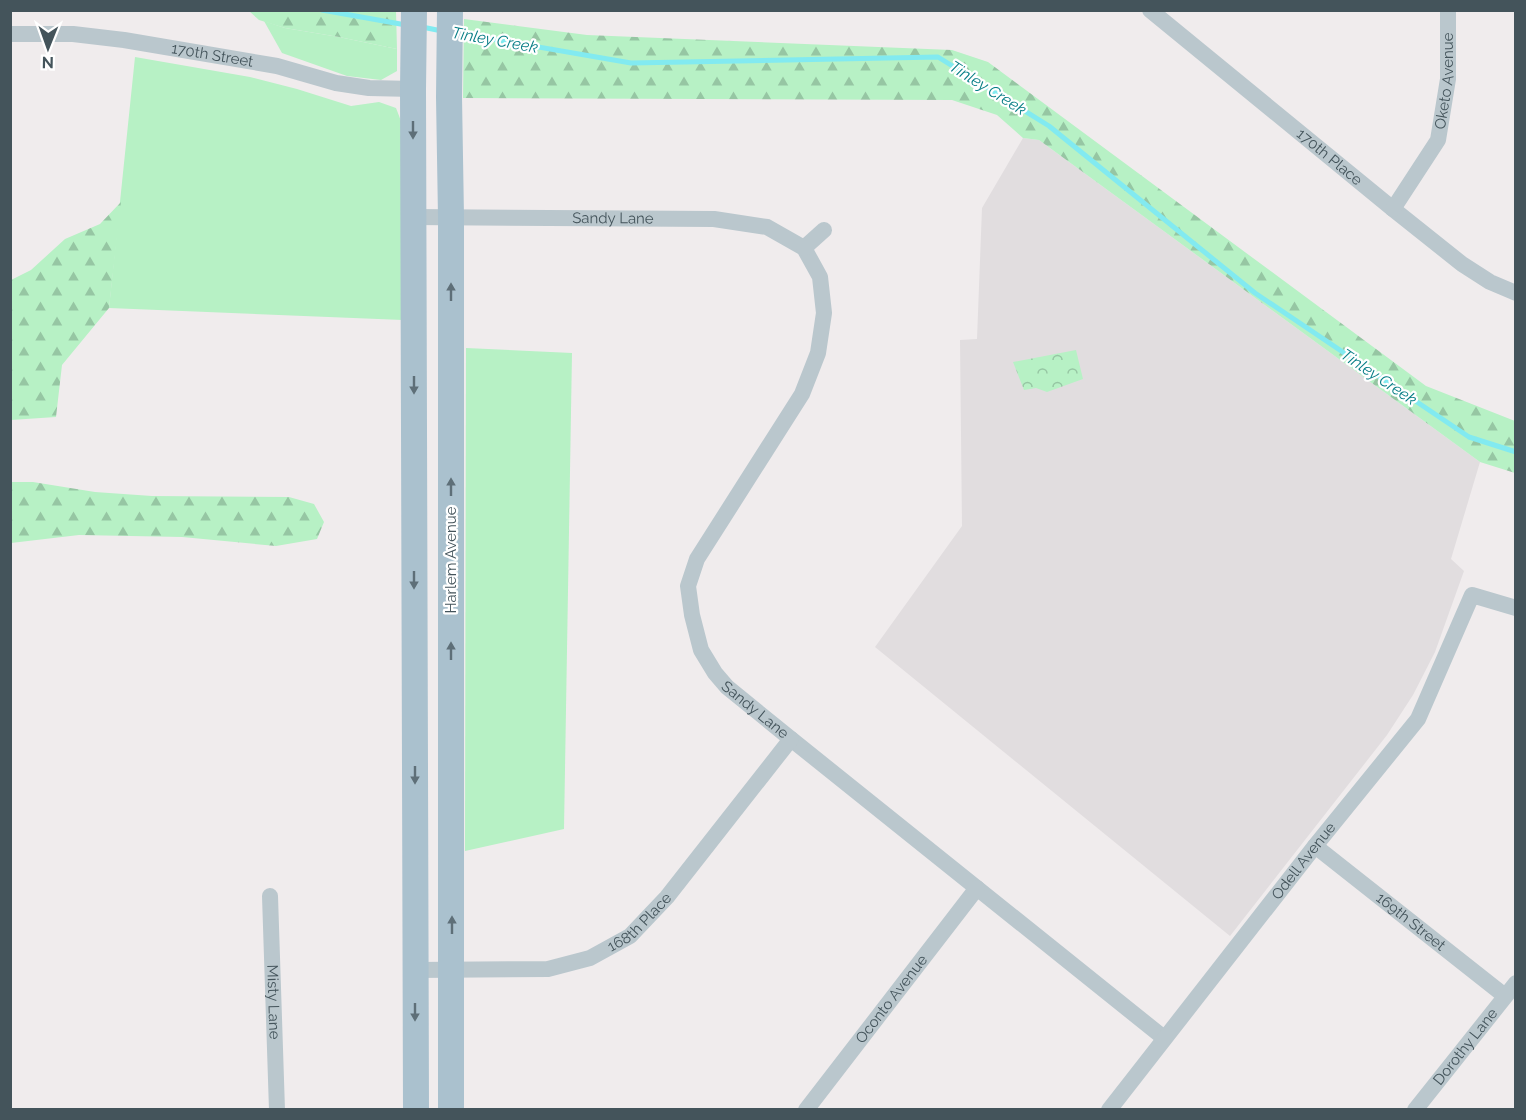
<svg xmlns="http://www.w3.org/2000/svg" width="1526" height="1120" font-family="Raleway,sans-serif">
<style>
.education{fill:#e1dddf}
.grass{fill:#b7f1c5}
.forest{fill:url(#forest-firs)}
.park{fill:url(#park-crowns)}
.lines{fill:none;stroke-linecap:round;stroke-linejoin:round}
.stream{stroke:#82eaf0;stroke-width:5}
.street{stroke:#bac7cd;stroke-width:16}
.primary{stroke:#aac1ce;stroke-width:26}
.oneway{fill:#5e6f78}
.labels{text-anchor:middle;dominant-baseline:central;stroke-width:4.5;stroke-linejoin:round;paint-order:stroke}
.street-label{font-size:15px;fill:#44545b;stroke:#fff}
.water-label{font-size:16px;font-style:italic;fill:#087e86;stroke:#fff}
</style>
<defs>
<pattern id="forest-firs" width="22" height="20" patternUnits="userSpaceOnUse" patternTransform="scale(1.5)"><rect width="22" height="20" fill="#b7f1c5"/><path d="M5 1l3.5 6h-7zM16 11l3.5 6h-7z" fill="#96c6a3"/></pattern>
<pattern id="park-crowns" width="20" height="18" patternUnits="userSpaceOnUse" patternTransform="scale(1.5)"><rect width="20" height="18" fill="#b7f1c5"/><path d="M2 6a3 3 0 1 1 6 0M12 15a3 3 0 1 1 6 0" fill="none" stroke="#96c6a3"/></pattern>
</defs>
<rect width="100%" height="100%" fill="#f0eced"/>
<!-- education -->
<polygon class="education" points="1023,138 1039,140 1480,462 1451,559 1464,571 1435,652 1413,695 1387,735 1230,936 875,647 962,526 960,340 977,339 982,208"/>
<!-- grass -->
<g class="grass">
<polygon points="264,21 285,28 339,37 397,49 397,71 381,80 347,76 282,53"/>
<polygon points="135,57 250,77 297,89 351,106 379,102 396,108 401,121 403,320 109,308"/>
<polygon points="466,348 572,353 564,829 465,851"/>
</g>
<!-- forest -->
<g class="forest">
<polygon points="249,11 396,11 397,49 339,37 285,28 259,20"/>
<polygon points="464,19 587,35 952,50 988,62 1426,386 1515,421 1515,473 1480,462 1039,140 1023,138 997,115 952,100 463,98"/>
<polygon points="121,202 109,308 62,365 56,417 11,420 11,280 31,270 65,239 100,224"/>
<polygon points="11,482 33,482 95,492 152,496 289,497 314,504 324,522 317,539 276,546 182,537 79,535 11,543"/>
</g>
<!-- park -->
<polygon class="park" points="1076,350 1083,379 1047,392 1036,388 1024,390 1013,362"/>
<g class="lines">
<!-- stream -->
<g class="stream">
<polyline points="322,10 406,25"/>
<polyline points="422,27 442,31"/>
<polyline points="457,33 631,63 938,57 1049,126 1255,293 1469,437 1516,452"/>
</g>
<!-- street -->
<g class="street">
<path id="s1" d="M 1150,10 L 1393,209 L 1462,264 L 1490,282 L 1516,293"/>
<path id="s2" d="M 10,34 L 73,34 L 124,40 L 277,66 L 336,83 L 369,88 L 413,89"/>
<path id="s3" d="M 1393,209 L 1438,140 L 1448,79 L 1448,10"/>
<path id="s4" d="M 413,217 L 714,219 L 767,227 L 804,248 L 820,277 L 824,313 L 818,353 L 802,394 L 697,559 L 688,586 L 692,615 L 701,650 L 715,673 L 727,687 L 791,739 L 1164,1038"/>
<polyline points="804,248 824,230"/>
<path id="s5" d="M 1315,846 L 1505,996"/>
<path id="s6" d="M 270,896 L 277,1110"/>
<path id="s7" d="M 415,970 L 548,969 L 590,958 L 630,936 L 667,897 L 791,739"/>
<path id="s8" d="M 806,1110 L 977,888"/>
<path id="s9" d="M 1109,1110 L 1315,846 L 1418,719 L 1472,595 L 1516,608"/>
<path id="s10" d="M 1415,1110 L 1516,983"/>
</g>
<!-- primary -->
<g class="primary">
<polyline points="414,10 413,89 416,1110"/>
<polyline points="450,10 449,97 451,217 451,1110"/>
</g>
</g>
<!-- one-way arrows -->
<defs><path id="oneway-solid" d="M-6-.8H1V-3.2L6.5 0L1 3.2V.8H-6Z" transform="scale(1.5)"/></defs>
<g class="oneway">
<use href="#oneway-solid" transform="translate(413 130) rotate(90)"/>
<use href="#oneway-solid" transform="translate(451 292) rotate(-90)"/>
<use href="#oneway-solid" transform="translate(414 385) rotate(90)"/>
<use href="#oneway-solid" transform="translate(451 487) rotate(-90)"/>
<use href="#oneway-solid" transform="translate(414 580) rotate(90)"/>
<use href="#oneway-solid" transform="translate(451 651) rotate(-90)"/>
<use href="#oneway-solid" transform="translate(415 775) rotate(90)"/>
<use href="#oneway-solid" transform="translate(452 925) rotate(-90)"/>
<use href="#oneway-solid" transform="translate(415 1012) rotate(90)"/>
</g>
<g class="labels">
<!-- street labels -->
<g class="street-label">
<text stroke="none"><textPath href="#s2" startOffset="204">170th Street</textPath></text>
<text stroke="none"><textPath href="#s3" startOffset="142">Oketo Avenue</textPath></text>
<text stroke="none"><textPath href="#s1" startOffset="232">170th Place</textPath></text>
<text stroke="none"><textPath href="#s4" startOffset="200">Sandy Lane</textPath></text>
<text transform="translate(451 560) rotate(-90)">Harlem Avenue</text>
<text stroke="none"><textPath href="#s4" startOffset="922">Sandy Lane</textPath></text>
<text stroke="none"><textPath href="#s9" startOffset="316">Odell Avenue</textPath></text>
<text stroke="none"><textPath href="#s7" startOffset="238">168th Place</textPath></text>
<text stroke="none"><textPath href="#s5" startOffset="122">169th Street</textPath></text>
<text stroke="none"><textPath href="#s8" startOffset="140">Oconto Avenue</textPath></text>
<text stroke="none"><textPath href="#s6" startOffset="106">Misty Lane</textPath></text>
<text stroke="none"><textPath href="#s10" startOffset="81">Dorothy Lane</textPath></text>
</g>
<!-- water labels -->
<g class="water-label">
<text transform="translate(495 40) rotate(10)">Tinley Creek</text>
<text transform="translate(988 88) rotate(32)">Tinley Creek</text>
<text transform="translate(1379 377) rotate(34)">Tinley Creek</text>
</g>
</g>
<!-- border -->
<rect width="1526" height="1120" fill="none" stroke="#44545b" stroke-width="24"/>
<!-- north arrow -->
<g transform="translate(48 48) rotate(181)" stroke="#ffffff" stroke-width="4.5" paint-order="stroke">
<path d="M0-4.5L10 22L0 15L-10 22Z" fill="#44545b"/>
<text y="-9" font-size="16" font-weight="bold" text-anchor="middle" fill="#44545b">N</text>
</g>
</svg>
